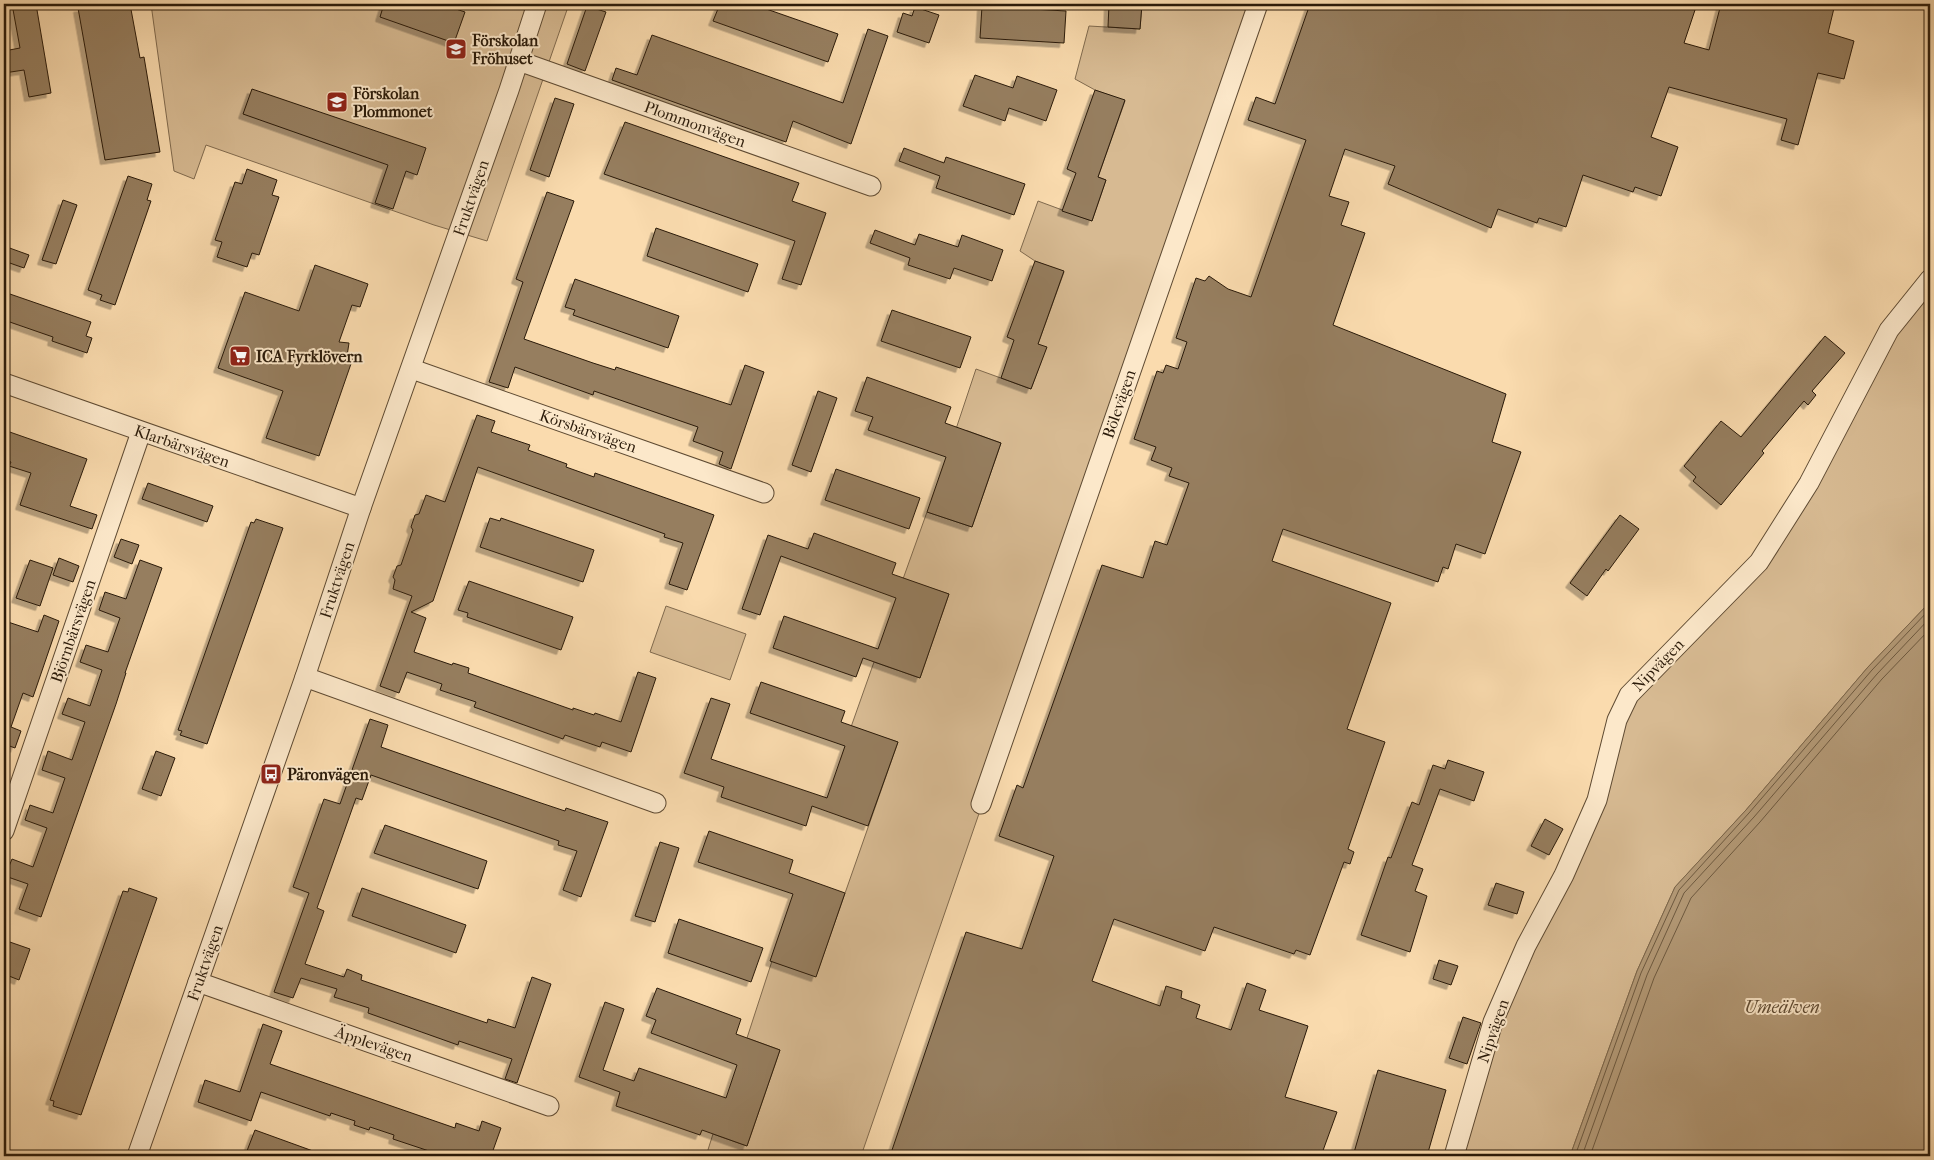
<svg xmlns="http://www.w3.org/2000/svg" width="1934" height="1160" font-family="'IM FELL French Canon',serif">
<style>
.green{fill:#d7ba92;stroke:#806a4e}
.water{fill:#b39976;stroke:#7c664a}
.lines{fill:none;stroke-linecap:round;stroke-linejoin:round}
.shore{stroke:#6e5a40;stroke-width:1}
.building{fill:#967e5f;stroke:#2a1a09;filter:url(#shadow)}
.street-casing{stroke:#5e4a32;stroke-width:21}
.street{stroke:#fce8ca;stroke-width:19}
.labels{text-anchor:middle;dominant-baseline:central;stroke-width:4;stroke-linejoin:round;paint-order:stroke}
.poi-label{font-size:16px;font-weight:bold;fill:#2a1a09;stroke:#fce8ca;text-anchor:start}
.street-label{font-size:16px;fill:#2a1a09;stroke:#fce8ca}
.water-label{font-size:18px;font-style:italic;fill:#614d35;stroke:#fce8ca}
</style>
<defs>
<filter id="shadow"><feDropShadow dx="-4.5" dy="4.5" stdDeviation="0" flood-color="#0004"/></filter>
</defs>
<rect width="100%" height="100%" fill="#fadbae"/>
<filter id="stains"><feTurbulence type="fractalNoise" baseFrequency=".004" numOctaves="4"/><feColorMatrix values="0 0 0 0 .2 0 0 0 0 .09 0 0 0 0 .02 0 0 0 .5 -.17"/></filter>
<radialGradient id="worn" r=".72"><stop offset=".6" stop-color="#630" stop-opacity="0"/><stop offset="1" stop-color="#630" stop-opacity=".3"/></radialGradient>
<!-- green -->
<g class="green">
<polygon points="151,4 569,4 487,241 434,225 206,145 194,179 174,171"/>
<polygon points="1142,4 1258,4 861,1156 706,1156 713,1134 747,1146 780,1050 747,1038 772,961 816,976 898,742 851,727 874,662 920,678 949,594 903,579 927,512 972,527 1001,443 968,431 956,429 976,369 1031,389 1046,348 1038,344 1064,272 1035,261 1020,251 1038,201 1092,221 1106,180 1098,177 1125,101 1095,90 1075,79 1089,26 1140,29"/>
<polygon points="1930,279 1930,602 1868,667 1746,810 1675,887 1637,971 1570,1156 1454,1156 1493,1022 1564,875 1617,720 1759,562 1889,330"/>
<polygon points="666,606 746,634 730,680 650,652"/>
</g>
<!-- water -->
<polygon class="water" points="1930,602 1930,1156 1570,1156 1637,971 1675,887 1746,810 1868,667"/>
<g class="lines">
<!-- shore -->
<g class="shore">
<polyline points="1575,1156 1641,973 1679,890 1749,813 1872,670 1930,609"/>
<polyline points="1582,1156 1647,975 1684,893 1754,817 1877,674 1930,618"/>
<polyline points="1590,1156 1654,978 1691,898 1760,822 1882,679 1930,629"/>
</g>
</g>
<!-- building -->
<g class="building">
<polygon points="12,4 36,4 51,93 29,97 24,70 4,73 4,51 20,48"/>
<polygon points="105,4 130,4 140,58 144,57 160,152 105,160 78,8"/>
<polygon points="384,4 441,4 465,12 454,43 380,17"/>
<polygon points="720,4 752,4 838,34 828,62 713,21"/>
<polygon points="1109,4 1142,4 1140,29 1108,27"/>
<polygon points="1310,4 1697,4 1684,43 1709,50 1721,4 1835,4 1828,33 1854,41 1844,79 1818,73 1798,145 1781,140 1787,119 1669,87 1651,137 1678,147 1661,196 1635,187 1633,192 1583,175 1566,227 1539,218 1537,223 1498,209 1491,228 1388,184 1395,166 1345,149 1329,196 1349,202 1341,225 1365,233 1333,325 1506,394 1492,442 1521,452 1485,554 1456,544 1448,569 1443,567 1438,582 1283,529 1272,561 1391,603 1347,729 1385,742 1348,849 1354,852 1350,864 1344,862 1310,955 1296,950 1294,954 1214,927 1205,951 1114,919 1092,981 1160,1006 1166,986 1182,991 1181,998 1200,1005 1196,1018 1231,1030 1247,983 1266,990 1259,1010 1308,1026 1285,1097 1337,1112 1321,1156 890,1156 966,932 1022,949 1054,856 999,836 1017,785 1023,788 1102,565 1143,578 1155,541 1167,545 1189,483 1169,476 1172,468 1151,460 1156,447 1134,439 1157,371 1163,373 1166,365 1178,369 1187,342 1176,338 1196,278 1205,281 1209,276 1228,289 1251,297 1306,140 1248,120 1256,97 1275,104"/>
<polygon points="587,6 606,12 585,71 567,64"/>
<polygon points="982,6 1066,11 1064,43 980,38"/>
<polygon points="915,7 939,15 929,43 897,32 903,13 912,16"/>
<polygon points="868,29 888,36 851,144 793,121 786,142 612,80 616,68 637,75 652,35 843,103"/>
<polygon points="975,75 1013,88 1017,76 1057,90 1046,121 1009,108 1005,121 963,106"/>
<polygon points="252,89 426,148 417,175 406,171 393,209 375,203 388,165 243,114"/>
<polygon points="1095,90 1125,100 1098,177 1106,180 1092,221 1062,211 1076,173 1067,169"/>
<polygon points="555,98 574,104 549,177 530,170"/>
<polygon points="625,122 799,183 792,201 826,213 801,285 782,279 795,241 604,174"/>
<polygon points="904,148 944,163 946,157 1025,184 1014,215 936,188 940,176 899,161"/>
<polygon points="247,169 277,180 272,195 279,197 259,255 252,253 247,267 217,257 222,242 215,240 235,182 242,184"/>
<polygon points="128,176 152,184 147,200 151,201 115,305 100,300 102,295 88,290"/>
<polygon points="547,192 574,201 524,339 593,363 615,370 616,367 731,405 745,365 764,372 731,469 719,464 723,452 693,441 698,427 594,391 593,395 515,367 508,388 489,382 523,282 516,279"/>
<polygon points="63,200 77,205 56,264 42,260"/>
<polygon points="656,228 758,264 748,292 647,256"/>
<polygon points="875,230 915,245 919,234 958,247 962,235 1003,250 992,281 954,268 950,279 908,265 910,258 870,243"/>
<polygon points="4,246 29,255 24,268 4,261"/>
<polygon points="1035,261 1064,271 1038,344 1047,347 1031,389 1001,378 1014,340 1007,337"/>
<polygon points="315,265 368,284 360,307 352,305 339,342 349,343 347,356 353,358 319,456 266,438 283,391 218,368 245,292 299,311"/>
<polygon points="575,279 679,316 668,348 573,315 575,310 565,307"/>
<polygon points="7,293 91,322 86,336 92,338 87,353 52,341 53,337 4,320 4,295 6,296"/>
<polygon points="892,310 971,337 960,368 881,341"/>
<polygon points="1825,336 1845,353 1812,391 1816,395 1808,405 1804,401 1762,451 1764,453 1721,505 1693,481 1696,477 1684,466 1721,421 1741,437"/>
<polygon points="867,377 951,407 945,423 1001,443 972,527 927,512 946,457 868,430 873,417 855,411"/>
<polygon points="818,391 837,398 811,472 792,465"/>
<polygon points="477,415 495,421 491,432 530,445 528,450 567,464 566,467 594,477 595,473 714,515 687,590 669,584 683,543 664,537 665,534 478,467 433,601 411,612 426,618 414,652 452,665 453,663 469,668 468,673 573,710 573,708 594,715 595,713 621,722 638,672 656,678 631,752 602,742 600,747 565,735 563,739 474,707 476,702 440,690 442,684 407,672 399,693 380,686 412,596 393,589 395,580 393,577 397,566 401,565 413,530 411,527 415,515 419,514 426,495 445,502"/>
<polygon points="4,430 87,459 70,506 97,515 92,529 20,505 31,473 9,466 11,462 4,459"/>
<polygon points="836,469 920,498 909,529 825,500"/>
<polygon points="148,483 213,506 207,522 142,499"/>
<polygon points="1620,515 1639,529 1608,571 1606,569 1587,596 1570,583"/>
<polygon points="490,518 500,521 501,518 594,550 583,582 480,547"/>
<polygon points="256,519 283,528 207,744 180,735 182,731 178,730 251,522 254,523"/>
<polygon points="814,533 896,563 892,574 949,594 920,678 863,658 856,677 773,648 784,616 878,649 896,598 781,556 760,615 742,609 768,535 808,549"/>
<polygon points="121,539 139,545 132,564 114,557"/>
<polygon points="59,558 79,566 73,582 53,575"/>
<polygon points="30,560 53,568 40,606 16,598"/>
<polygon points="140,560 162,568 125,673 126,673 116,704 41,917 19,909 28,884 5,876 12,859 33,867 47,828 25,820 30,805 53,813 65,778 42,770 48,751 72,760 85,722 62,714 68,698 90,706 102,670 80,662 86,645 108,652 120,618 99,610 105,592 126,599"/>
<polygon points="469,581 573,617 561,650 467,617 468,613 458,610"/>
<polygon points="44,615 59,621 33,697 23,693 11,727 21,731 15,748 4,744 4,635 8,622 38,632"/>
<polygon points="761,682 845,711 841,722 898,742 868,826 812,806 806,826 721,797 724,787 684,773 711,698 730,704 711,759 827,798 845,746 750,713"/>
<polygon points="370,719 388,725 381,747 538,802 565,811 566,808 608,822 581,897 563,890 577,851 558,845 559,841 371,775 362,800 356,798 317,908 324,911 305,964 344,977 347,969 362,975 361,980 487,1023 488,1019 515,1028 532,977 551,984 517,1083 505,1079 512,1059 459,1041 458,1045 368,1013 369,1008 334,997 337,989 301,978 293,998 274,992 309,893 293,887 324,799 340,804"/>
<polygon points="156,751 175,758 161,796 142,789"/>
<polygon points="1448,760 1484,772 1474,801 1440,789 1412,865 1423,869 1415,891 1427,896 1410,952 1361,935 1388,857 1391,858 1412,802 1419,805 1433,765 1445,769"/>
<polygon points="1545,819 1563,829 1549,855 1531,846"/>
<polygon points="385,825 487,861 478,889 374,853"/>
<polygon points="709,831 793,860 789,873 845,893 816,977 770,961 793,894 698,862"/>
<polygon points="660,842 679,848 655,922 635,916"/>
<polygon points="1496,883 1524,892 1517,914 1488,905"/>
<polygon points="129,888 157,898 81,1115 53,1106 54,1101 50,1100 123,891 128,892"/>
<polygon points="362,888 466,925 456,953 352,916"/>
<polygon points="679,919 763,948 751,982 668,953"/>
<polygon points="4,940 30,949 19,980 4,974"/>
<polygon points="1439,960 1458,966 1451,985 1433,979"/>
<polygon points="657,988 741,1019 736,1034 780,1050 747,1146 702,1130 700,1135 616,1106 620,1092 579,1077 605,1002 624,1009 603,1070 634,1081 639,1068 726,1098 737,1065 651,1033 656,1020 646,1016"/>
<polygon points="1463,1017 1481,1023 1467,1064 1449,1058"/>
<polygon points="263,1024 282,1031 270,1064 455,1128 456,1123 479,1131 482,1121 501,1128 491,1156 444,1156 393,1139 394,1135 370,1127 369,1130 354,1125 355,1121 331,1113 330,1116 261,1092 251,1121 198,1102 205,1080 240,1092"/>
<polygon points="1378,1070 1446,1090 1427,1156 1353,1156"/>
<polygon points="255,1130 324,1155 323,1156 245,1156"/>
</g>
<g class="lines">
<!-- street casing -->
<g class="street-casing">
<g id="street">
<polyline points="519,61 871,186"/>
<polyline points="412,369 764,493"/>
<polyline points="4,383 361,508"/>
<polyline points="305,677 656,803"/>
<polyline points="981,804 1258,4"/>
<polyline points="4,831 141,432"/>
<polyline points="198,982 549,1106"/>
<polyline points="137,1156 305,677 361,508 509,90 537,4"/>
<polyline points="1454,1156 1493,1022 1526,946 1564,875 1597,800 1617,720 1629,695 1759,562 1809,483 1889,330 1930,279"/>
</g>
</g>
<!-- street -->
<use href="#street" class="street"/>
</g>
<!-- icons -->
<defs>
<g id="school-square" transform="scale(1.125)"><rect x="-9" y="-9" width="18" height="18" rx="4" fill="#8f2418" stroke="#fce8ca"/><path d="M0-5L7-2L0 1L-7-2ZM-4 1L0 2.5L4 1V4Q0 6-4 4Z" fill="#fff"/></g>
<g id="supermarket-square" transform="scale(1.125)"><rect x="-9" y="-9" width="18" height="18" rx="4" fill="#8f2418" stroke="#fce8ca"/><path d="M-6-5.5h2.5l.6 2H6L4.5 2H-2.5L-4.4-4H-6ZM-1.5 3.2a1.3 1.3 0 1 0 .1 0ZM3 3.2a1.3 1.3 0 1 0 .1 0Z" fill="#fff"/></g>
<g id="bus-square" transform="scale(1.125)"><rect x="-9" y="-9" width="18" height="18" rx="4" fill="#8f2418" stroke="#fce8ca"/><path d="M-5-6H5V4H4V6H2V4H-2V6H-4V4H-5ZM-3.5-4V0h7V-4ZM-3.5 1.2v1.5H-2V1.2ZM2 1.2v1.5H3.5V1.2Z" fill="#fff"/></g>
</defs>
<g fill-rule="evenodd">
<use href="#school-square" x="456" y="49"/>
<use href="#school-square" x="337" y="102"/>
<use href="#supermarket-square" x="240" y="356"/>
<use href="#bus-square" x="271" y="774"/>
</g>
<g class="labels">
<!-- poi labels -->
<g class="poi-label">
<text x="472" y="40">Förskolan<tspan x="472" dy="18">Fröhuset</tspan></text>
<text x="353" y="93">Förskolan<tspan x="353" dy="18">Plommonet</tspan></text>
<text x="256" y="356">ICA Fyrklövern</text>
<text x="287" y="774">Päronvägen</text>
</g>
<!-- street labels -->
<g class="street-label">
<text transform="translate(695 124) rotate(20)">Plommonvägen</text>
<text transform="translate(471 198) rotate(-71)">Fruktvägen</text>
<text transform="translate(1119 404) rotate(-71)">Bölevägen</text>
<text transform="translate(588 431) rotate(19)">Körsbärsvägen</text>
<text transform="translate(182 446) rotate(19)">Klarbärsvägen</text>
<text transform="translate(337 580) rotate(-72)">Fruktvägen</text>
<text transform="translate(73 631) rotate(-71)">Björnbärsvägen</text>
<text transform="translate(1658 665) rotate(-46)">Nipvägen</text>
<text transform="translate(205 963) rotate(-71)">Fruktvägen</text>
<text transform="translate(1493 1031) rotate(-71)">Nipvägen</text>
<text transform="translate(374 1044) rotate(19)">Äpplevägen</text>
</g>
<!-- water labels -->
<g class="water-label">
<text x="1782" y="1007">Umeälven</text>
</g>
</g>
<!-- margin -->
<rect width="1934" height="1160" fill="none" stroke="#fadbae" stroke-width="20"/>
<rect x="5" y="5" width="1924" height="1150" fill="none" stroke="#2a1a09" stroke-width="2.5"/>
<rect x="10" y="10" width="1914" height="1140" fill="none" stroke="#2a1a09"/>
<rect width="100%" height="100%" filter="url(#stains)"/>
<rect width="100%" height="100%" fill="url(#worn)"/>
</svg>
